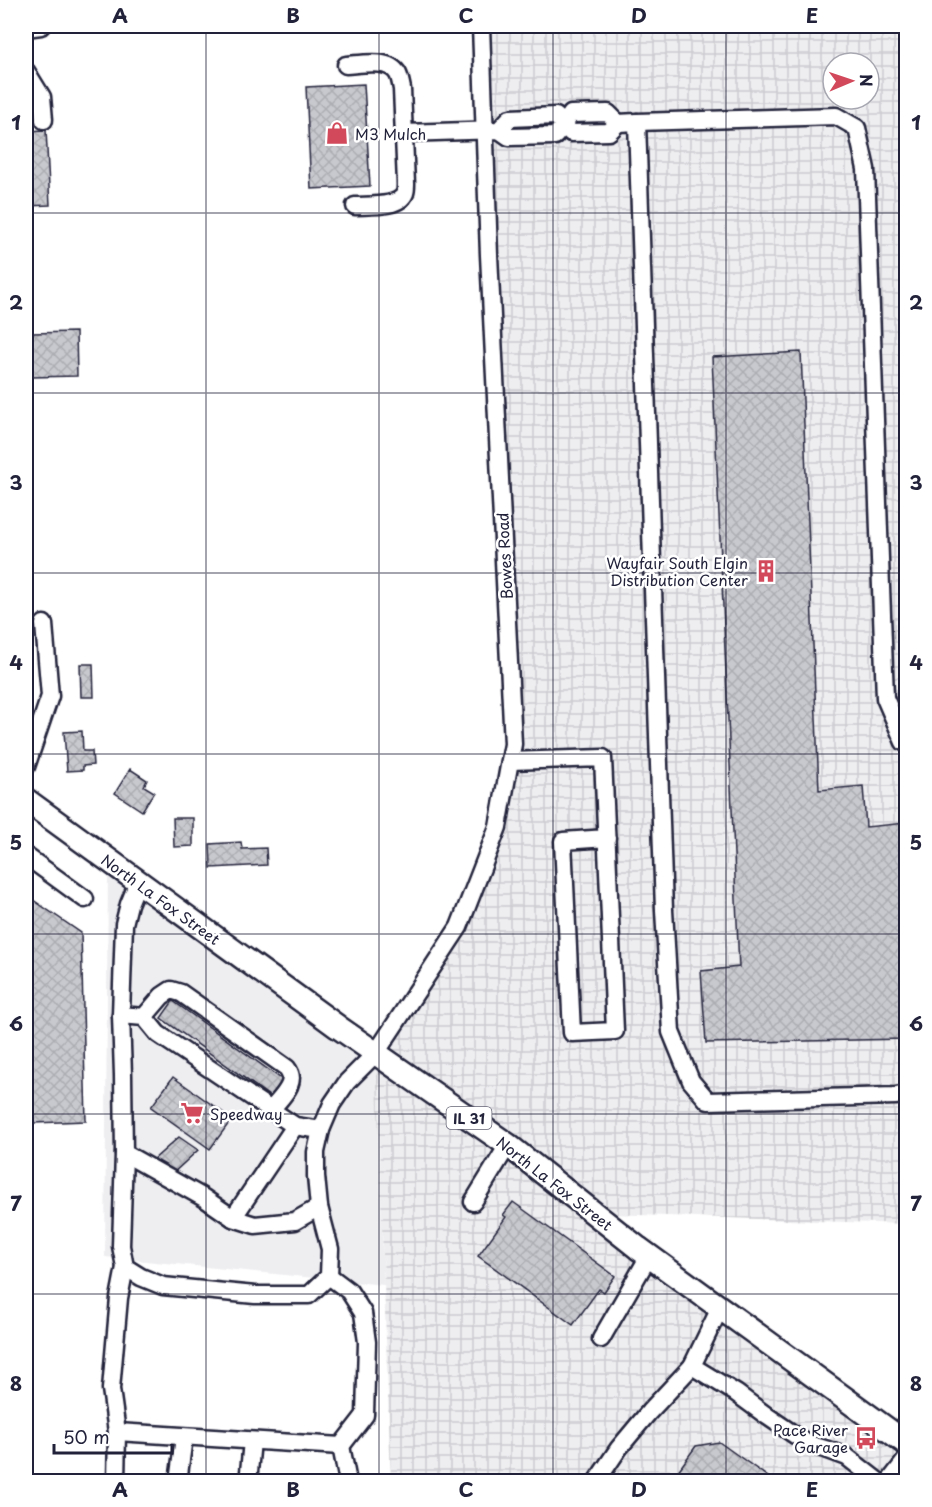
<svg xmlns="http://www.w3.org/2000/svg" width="932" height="1507" font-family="'Playpen Sans',sans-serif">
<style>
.built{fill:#eeeef1}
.industrial{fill:url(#industrial-grid);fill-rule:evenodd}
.building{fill:url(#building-cross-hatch);stroke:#22223b;stroke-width:1.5}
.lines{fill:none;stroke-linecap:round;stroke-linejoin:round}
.minor-casing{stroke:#22223b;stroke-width:21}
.major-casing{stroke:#22223b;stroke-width:27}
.minor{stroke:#fff;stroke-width:16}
.major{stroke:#fff;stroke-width:22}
.grid{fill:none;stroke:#22223b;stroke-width:1.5;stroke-opacity:0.55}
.labels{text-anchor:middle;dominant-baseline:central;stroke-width:5;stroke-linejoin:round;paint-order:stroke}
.shield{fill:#fff;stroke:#646476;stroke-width:1.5}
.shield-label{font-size:14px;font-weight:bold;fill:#22223b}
.poi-label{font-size:15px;fill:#22223b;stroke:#fff;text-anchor:start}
.street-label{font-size:15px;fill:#22223b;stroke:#fff}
.neatline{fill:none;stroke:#22223b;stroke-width:2}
.grid-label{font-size:20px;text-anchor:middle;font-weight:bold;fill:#22223b}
</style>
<defs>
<pattern id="industrial-grid" width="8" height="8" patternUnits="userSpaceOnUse" patternTransform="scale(1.5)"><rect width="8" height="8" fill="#eeeef1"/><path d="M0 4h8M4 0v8" fill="none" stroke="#ccccd0"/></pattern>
<pattern id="building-cross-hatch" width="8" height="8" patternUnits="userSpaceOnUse" patternTransform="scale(1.5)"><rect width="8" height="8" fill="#c8c8cf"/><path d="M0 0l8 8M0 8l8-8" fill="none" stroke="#acacb3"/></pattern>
</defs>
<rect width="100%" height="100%" fill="#fff"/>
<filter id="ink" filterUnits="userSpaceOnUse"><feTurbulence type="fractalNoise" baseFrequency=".0167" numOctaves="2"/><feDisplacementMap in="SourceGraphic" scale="12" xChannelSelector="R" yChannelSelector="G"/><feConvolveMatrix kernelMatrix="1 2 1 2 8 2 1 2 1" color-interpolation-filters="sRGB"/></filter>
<g filter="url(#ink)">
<!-- built -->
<polygon class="built" points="108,866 376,1056 384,1285 105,1257"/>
<!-- industrial -->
<g class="industrial">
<path d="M 490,26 L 906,26 L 906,1224 L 608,1214 L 384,1051 L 464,930 L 520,741 ZM 833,63 L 869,63 L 869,99 L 833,99 Z"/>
<polygon points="376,1056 906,1444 906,1481 391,1481"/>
</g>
<!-- building -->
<g class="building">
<polygon points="364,84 370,186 311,189 306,87"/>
<polygon points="46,130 50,205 26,206 26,131"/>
<polygon points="76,332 77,376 32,377 31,333"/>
<polygon points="801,352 819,790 863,786 866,827 906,823 906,1039 706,1043 701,971 739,967 712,357"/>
<polygon points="80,664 93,664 94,697 81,697"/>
<polygon points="82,731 83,751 92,751 93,765 83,766 83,770 67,771 64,732"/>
<polygon points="130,769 147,780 144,786 154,792 142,811 115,793"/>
<polygon points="173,818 193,818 193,846 174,847"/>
<polygon points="241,842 242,849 266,848 267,865 211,868 210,844"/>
<polygon points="26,895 81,933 86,1121 34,1123 33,1089 26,1089"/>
<polygon points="173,1001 284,1081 272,1098 161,1018"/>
<polygon points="173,1077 232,1119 210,1149 151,1107"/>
<polygon points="179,1137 198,1150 172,1174 152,1161"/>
<polygon points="513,1202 615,1276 604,1292 599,1289 573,1325 478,1256 506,1217 503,1215"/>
<polygon points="719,1442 775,1482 670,1482 696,1446"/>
</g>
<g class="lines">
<!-- minor casing -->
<g class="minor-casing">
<g id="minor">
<polyline points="26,28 41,26"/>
<path d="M 346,65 C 362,64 389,58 398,74 C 400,78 401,84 402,89 L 406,184 C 406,187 406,190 405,193 C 399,208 369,205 355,206"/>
<polyline points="26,71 42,97 44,120"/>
<polygon points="608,113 618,123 609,132 571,133 564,125 571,114"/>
<polyline points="637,122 836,116 857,128 866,169 885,698 904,742 906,743"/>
<polyline points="618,123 637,122 664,910 671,1032 691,1081 708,1101 896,1096 906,1094"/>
<polyline points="404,133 499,130 509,137 555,136 564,125 556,116 510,118 499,130"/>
<polyline points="510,761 603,758 615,1031 572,1033 563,841 607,838"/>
<polyline points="26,767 50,696 44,624"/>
<polyline points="26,856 85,899"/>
<polyline points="138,882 129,904 124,924 121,1015 123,1075 124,1153 121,1246 125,1267 141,1277 163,1286 255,1295 309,1295 329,1276 330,1249 319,1207 316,1176 316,1152 321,1130 332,1104 347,1082 376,1053 459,927 498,827 513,744 489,255 481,26"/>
<polyline points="121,1015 144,1017 158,1034 295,1126 321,1130"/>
<path d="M 144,1017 L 162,996 L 171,990 L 181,993 L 287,1068 C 299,1083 280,1098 271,1110"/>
<polyline points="124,1153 204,1198 233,1218 255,1225 295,1221 319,1207"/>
<polyline points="473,1202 508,1145"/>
<polyline points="233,1218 295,1126"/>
<polyline points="720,1308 692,1366 736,1393 767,1416 808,1444 828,1450 847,1457 879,1482"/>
<polyline points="601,1339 649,1256"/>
<polyline points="117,1432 341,1446 365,1415 367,1342 363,1313 349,1291 329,1276"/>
<polyline points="341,1446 348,1482"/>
<polyline points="116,1482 117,1432 111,1389 119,1298 125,1267"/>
<polyline points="178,1482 184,1437"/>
<polyline points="248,1482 252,1441"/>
<polyline points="596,1482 619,1448 649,1412 692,1366"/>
<polyline points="889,1482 906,1460"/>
</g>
</g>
<!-- major casing -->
<g class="major-casing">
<polyline id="major" points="26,800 338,1027 508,1145 638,1248 906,1443"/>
</g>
<!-- minor -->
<use href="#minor" class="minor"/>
<!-- major -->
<use href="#major" class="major"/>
</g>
</g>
<!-- grid -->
<path class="grid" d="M 206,26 L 206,1482M 379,26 L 379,1482M 553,26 L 553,1482M 726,26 L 726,1482M 26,213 L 906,213M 26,393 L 906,393M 26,573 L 906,573M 26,754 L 906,754M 26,934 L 906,934M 26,1114 L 906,1114M 26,1294 L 906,1294"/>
<!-- icons -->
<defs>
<g id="shop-bare" transform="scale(1.8)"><path d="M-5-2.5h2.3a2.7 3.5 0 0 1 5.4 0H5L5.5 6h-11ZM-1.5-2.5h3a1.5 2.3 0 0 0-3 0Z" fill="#d1495b" stroke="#fff" stroke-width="2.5" paint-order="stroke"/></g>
<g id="building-bare" transform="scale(1.8)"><path d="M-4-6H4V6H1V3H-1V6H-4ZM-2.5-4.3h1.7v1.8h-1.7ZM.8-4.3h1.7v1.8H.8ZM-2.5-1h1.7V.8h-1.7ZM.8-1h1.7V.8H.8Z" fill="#d1495b" stroke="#fff" stroke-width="2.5" paint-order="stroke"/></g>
<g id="supermarket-bare" transform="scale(1.8)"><path d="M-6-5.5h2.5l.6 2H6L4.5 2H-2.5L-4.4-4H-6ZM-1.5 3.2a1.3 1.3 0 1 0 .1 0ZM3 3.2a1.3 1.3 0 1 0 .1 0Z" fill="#d1495b" stroke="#fff" stroke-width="2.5" paint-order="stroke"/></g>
<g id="bus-bare" transform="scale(1.8)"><path d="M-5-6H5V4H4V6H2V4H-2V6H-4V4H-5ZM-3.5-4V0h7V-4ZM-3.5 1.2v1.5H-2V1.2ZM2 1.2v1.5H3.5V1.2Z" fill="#d1495b" stroke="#fff" stroke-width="2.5" paint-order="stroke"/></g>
</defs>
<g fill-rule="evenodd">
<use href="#shop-bare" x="337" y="133"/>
<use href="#building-bare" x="766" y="571"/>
<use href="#supermarket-bare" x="192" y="1113"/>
<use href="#bus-bare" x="866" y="1438"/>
</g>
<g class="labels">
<!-- shield labels -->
<rect class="shield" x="446.5" y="1107" width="45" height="22" rx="4.5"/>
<g class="shield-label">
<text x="469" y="1118">IL 31</text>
</g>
<!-- poi labels -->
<g class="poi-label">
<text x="355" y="133">M3 Mulch</text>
<text x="748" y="562" text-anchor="end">Wayfair South Elgin<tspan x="748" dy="17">Distribution Center</tspan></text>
<text x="210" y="1113">Speedway</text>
<text x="848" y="1429" text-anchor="end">Pace River<tspan x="848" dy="17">Garage</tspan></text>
</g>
<!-- street labels -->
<g class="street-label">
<text transform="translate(504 556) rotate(-93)">Bowes Road</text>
<text transform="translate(161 899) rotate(36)">North La Fox Street</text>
<text transform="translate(555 1183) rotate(38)">North La Fox Street</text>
</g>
</g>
<!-- margin -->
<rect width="932" height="1507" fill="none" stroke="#fff" stroke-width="66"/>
<!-- north arrow -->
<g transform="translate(851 81) rotate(88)"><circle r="28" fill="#ffffff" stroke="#a7a7b1" stroke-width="1.5"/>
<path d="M0-4.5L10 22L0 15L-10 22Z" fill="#d1495b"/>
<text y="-9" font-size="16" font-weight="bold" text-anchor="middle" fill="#22223b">N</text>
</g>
<!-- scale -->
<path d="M54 1444v9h118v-9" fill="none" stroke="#22223b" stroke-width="3"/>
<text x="63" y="1444" font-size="18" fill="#22223b" stroke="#ffffff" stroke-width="4.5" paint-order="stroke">50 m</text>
<rect x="33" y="33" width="866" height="1441" class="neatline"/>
<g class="grid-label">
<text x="120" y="23">A</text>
<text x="293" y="23">B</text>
<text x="466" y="23">C</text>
<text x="639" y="23">D</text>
<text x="812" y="23">E</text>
<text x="16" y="130">1</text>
<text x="916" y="130">1</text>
<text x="16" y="310">2</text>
<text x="916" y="310">2</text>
<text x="16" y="490">3</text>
<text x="916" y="490">3</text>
<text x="16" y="670">4</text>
<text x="916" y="670">4</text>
<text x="16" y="850">5</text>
<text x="916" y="850">5</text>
<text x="16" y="1031">6</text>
<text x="916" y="1031">6</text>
<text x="16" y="1211">7</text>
<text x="916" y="1211">7</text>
<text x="16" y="1391">8</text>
<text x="916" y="1391">8</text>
<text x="120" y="1497">A</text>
<text x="293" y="1497">B</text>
<text x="466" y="1497">C</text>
<text x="639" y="1497">D</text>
<text x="812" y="1497">E</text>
</g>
</svg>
